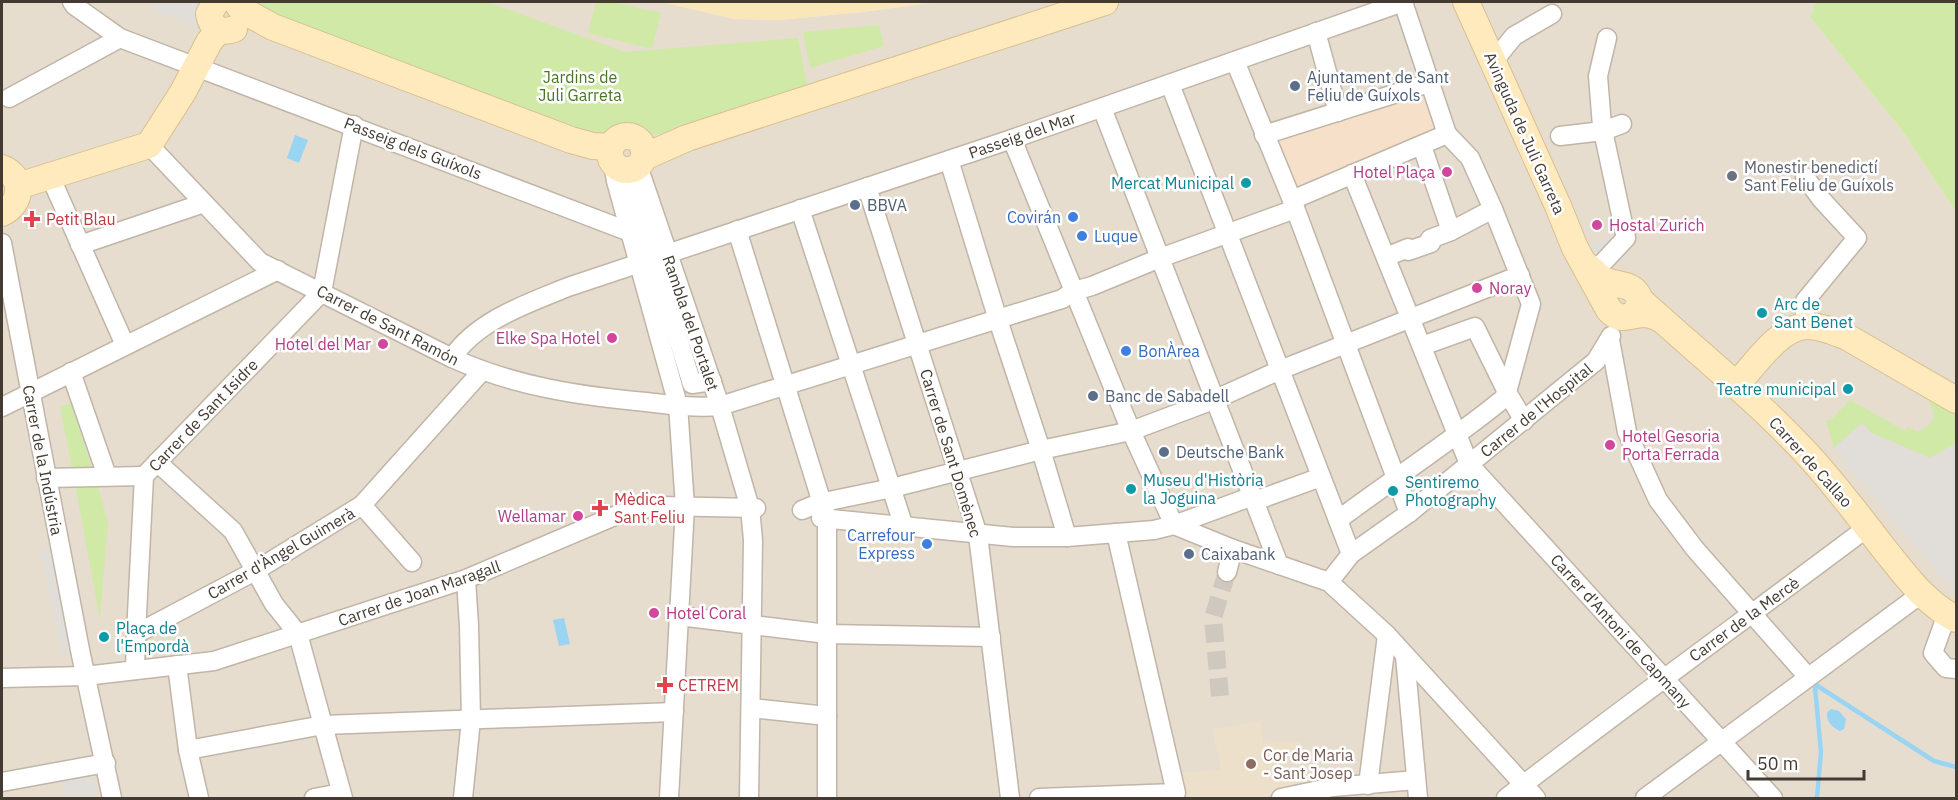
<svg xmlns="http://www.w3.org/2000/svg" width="1958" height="800" font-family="'IBM Plex Sans',sans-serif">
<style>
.residential{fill:#e6ddcf}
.commercial{fill:#f6e0ca}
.education{fill:#ece0ca}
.green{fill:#d0e9a7}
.sand{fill:#f9e7b9}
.parking{fill:#e1deda}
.water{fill:#99d5f3}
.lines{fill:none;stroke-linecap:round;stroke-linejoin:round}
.stream{stroke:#99d5f3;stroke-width:4.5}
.street-tunnel{stroke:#cfc8be;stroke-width:18;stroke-dasharray:18 9;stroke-linecap:butt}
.street-casing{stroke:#c0b5a7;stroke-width:21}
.secondary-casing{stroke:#d8bf90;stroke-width:28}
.street{stroke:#fff;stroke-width:18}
.secondary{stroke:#ffeabe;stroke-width:26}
.service-dot{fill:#5c6f8a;stroke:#fff;stroke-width:2}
.hotel-dot{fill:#d1479c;stroke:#fff;stroke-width:2}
.worship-dot{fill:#6b7280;stroke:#fff;stroke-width:2}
.culture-dot{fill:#0f9aa8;stroke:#fff;stroke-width:2}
.shop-dot{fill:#3f7fe0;stroke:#fff;stroke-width:2}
.health-dot{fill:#e0444e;stroke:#fff;stroke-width:2}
.education-dot{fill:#8d6e63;stroke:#fff;stroke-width:2}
.labels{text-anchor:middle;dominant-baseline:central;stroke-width:5;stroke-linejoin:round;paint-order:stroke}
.park-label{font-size:16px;fill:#4a7624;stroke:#fff}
.service-label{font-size:16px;fill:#4e5e75;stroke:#fff;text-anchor:start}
.street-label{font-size:16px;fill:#433b32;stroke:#fff}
.worship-label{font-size:16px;fill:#5b616d;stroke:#fff;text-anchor:start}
.hotel-label{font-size:16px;fill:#b23c85;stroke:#fff;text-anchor:end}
.culture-label{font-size:16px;fill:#0d838f;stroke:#fff;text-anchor:start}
.shop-label{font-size:16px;fill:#366cbe;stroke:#fff;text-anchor:end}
.health-label{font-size:16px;fill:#be3a42;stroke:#fff;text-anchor:start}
.education-label{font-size:16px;fill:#785e54;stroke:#fff;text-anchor:start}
</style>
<rect width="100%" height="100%" fill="#f2ebe1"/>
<!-- residential -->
<polygon class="residential" points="2,2 662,2 734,19 779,20 862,12 938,2 1816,2 1810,17 1901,129 1956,212 1956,798 2,798"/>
<!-- commercial -->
<polygon class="commercial" points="1423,90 1439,134 1295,194 1276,137"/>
<!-- education -->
<polygon class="education" points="1260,721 1264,744 1283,741 1300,742 1302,754 1280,757 1286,775 1308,772 1314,784 1272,794 1265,798 1185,798 1179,773 1221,770 1212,729"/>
<!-- green -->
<g class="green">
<polygon points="245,2 487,2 625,52 798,38 808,91 688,131 644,135 629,128 617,130 606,141 267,17"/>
<polygon points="596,2 612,2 661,13 652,49 588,33"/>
<polygon points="1816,2 1956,2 1956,212 1901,129 1810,17"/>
<polygon points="879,25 884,46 810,68 803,32"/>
<path d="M 1932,393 L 1956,407 L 1956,443 L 1930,458 L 1872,433 L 1862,423 L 1834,448 L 1826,421 L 1831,420 L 1850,400 L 1905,431 L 1908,427 L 1917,432 C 1931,426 1940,417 1929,403 Z"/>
<polygon points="71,403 92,468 72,469 60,407"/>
<polygon points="75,484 97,484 108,522 100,620"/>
</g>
<!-- sand -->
<polygon class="sand" points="662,2 938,2 862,12 779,20 734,19"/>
<!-- parking -->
<g class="parking">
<polygon points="154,2 205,2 204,18 200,29 153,10 150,7"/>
<polygon points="1619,234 1627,260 1616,263 1603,262 1588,246"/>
<polygon points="1862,423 1872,433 1930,458 1956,443 1956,591 1948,583 1896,524 1834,448"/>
<polygon points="54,546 74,651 62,653 40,550"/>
<polygon points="92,774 97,798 66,798 63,780"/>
</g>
<!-- water -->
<g class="water">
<polygon points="295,135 308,140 299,163 287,158"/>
<polygon points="564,618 570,644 559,646 553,620"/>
<path d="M 1831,709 L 1839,711 L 1846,719 L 1844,729 L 1840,731 C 1833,728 1826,722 1827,713 Z"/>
</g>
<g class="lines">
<!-- stream -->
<g class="stream">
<polyline points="1813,683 1934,761 1956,767"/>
<polyline points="1815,687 1821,752 1817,798"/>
</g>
<!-- street-tunnel -->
<polyline class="street-tunnel" points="1220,696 1213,618 1227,572"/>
<!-- street casing -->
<g class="street-casing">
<g id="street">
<polyline points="72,2 75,6 120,38 630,232"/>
<polyline points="1316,32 1338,112"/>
<polyline points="1235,61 1292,200 1409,513"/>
<polyline points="1493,62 1514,36 1552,14"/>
<polyline points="1170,84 1351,554"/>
<polyline points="9,98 120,38"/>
<polyline points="1102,108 1279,565"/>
<polyline points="1264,135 1429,83"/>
<polyline points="1560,136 1603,131 1622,124"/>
<path d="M 149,145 L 260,262 L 452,358 C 514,386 579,396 646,402 C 671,405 695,408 720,406 L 1062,299 L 1074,291 L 1092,286 L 1160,258 L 1295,209"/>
<polyline points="1422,146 1451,231"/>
<polyline points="949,160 998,320 1041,450 1067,537"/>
<polyline points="613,163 616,181 678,405 685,507 669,798"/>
<polyline points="638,166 720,406 750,508 753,540 749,798"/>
<polyline points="1352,174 1469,464 1773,798"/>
<polyline points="50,176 125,345"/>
<polyline points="1805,177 1822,200 1857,238 1805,301 1805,326"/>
<polyline points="867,187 978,535 1010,798"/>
<polyline points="632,189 692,384 712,381"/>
<polyline points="1292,200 1447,134 1403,2"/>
<polyline points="800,209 904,527"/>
<polyline points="737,230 827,519 827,798"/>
<polyline points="2,243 81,655 112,798"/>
<polyline points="80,245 204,203"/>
<polyline points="1386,257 1408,248 1408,251 1431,243 1430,239 1451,231 1493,209"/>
<polyline points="1594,272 1626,238 1602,126 1598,76 1607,38"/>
<polyline points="1610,340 1627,432 1658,500 1695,549 1808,677"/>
<polyline points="1422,346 1475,327 1507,392 1524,421"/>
<path d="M 452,358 C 477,320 529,303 568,287 L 1012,139 L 1403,2"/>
<polyline points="71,372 107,476"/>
<polyline points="2,407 278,270"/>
<polyline points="157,462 233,531 274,604 298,634 343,798"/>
<polyline points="46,478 144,476"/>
<polyline points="1253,496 1174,525 1233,549 1329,582 1387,635 1536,798"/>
<polyline points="1255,501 1321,477"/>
<polyline points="362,505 412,562"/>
<polyline points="802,510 819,503 892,488 1041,450 1131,431 1216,399 1280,370 1520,275"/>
<polyline points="821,518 1013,537 1067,537 1154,530 1174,525 1131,431 1012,139"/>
<path d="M 1338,520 C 1393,479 1450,442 1503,399 L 1507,392 L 1531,304 L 1493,209 L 1470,158 L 1447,134"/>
<polyline points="1227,572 1233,549"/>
<polyline points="1329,582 1351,554 1409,513 1596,361 1611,336"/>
<polyline points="1947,614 1933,653 1946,668 1956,669"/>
<polyline points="679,616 827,634 991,637"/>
<polyline points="136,634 144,476 322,292 354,125"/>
<polyline points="1405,656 1418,798"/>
<polyline points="177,665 188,750 199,798"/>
<polyline points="135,670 136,634 255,571 362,505 482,371"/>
<polyline points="2,678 85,676 214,661 466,579 617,515 658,506 756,508"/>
<polyline points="751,708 827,716"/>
<polyline points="188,750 323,725 674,712"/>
<polyline points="2,782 106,763"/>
<polyline points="1368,785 1387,635"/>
<polyline points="314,798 341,793"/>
<polyline points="463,798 471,720 469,626 466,579"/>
<polyline points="1039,798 1176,793 1116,533"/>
<polyline points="1281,798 1333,787 1416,780"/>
<path d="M 1506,798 C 1625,706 1747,618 1868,527"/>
<polyline points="1645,798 1921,594"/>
</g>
</g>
<!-- secondary casing -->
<g class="secondary-casing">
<g id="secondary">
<path d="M 216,2 L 209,14 C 211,28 221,34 234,29"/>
<polyline points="236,2 242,10 273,27 571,140 593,146 611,147"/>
<path d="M 1466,2 L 1558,206 L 1575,248 L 1609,310 C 1621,324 1632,313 1647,314 C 1652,315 1657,317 1661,319"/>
<circle cx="627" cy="153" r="17"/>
<polyline points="644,157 687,138 1105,2"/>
<path d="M 2,168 C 25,177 22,204 2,213"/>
<polyline points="18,186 149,145 183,92 209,42 219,30"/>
<path d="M 1587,266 C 1592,270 1597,275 1602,279 C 1616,287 1634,281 1640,300 L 1636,313"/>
<path d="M 1640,300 C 1696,351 1755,398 1807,454 C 1835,484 1860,518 1885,550 C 1906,576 1925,603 1956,619"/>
<path d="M 1737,384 C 1754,366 1780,326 1807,326 C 1821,326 1835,332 1847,337 L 1956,400"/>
</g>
</g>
<!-- street -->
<use href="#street" class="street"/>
<!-- secondary -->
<use href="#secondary" class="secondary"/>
</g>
<!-- markers -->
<g class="service-dot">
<circle cx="1295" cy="86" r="6"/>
<circle cx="855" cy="205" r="6"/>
<circle cx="1093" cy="396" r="6"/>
<circle cx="1164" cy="452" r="6"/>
<circle cx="1189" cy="554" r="6"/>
</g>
<g class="hotel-dot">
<circle cx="1447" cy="172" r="6"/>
<circle cx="1597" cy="225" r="6"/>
<circle cx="1477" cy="288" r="6"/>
<circle cx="612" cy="338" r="6"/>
<circle cx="383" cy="344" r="6"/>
<circle cx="1610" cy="445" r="6"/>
<circle cx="578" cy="516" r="6"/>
<circle cx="654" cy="613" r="6"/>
</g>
<circle class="worship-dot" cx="1732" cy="176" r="6"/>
<g class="culture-dot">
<circle cx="1246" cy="183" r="6"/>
<circle cx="1762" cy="313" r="6"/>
<circle cx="1848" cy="389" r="6"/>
<circle cx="1131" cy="489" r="6"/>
<circle cx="1393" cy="491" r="6"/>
<circle cx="104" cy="637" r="6"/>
</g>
<g class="shop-dot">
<circle cx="1073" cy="217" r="6"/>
<circle cx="1082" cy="236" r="6"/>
<circle cx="1126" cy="351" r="6"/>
<circle cx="927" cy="544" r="6"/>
</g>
<g class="health-dot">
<path d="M29 210h6v6h6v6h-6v6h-6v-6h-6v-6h6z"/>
<path d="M597 499h6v6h6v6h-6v6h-6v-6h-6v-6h6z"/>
<path d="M662 676h6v6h6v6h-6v6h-6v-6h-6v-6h6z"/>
</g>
<circle class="education-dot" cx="1251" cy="764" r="6"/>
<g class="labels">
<!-- park labels -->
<g class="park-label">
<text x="580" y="77">Jardins de<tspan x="580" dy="18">Juli Garreta</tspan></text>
</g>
<!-- service labels -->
<g class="service-label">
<text x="1307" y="77">Ajuntament de Sant<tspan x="1307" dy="18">Feliu de Guíxols</tspan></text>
<text x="867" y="205">BBVA</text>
<text x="1105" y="396">Banc de Sabadell</text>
<text x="1176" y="452">Deutsche Bank</text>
<text x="1201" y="554">Caixabank</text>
</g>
<!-- street labels -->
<g class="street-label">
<text transform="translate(1525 133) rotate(66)">Avinguda de Juli Garreta</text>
<text transform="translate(1022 135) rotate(-19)">Passeig del Mar</text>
<text transform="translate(413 148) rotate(21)">Passeig dels Guíxols</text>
<text transform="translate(691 323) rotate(71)">Rambla del Portalet</text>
<text transform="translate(388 325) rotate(27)">Carrer de Sant Ramón</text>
<text transform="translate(1536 410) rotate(-39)">Carrer de l'Hospital</text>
<text transform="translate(203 415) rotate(-46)">Carrer de Sant Isidre</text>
<text transform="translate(951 453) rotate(73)">Carrer de Sant Domènec</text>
<text transform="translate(43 460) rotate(79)">Carrer de la Indústria</text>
<text transform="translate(1811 462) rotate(48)">Carrer de Callao</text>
<text transform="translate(281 553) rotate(-30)">Carrer d'Àngel Guimerà</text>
<text transform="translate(419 593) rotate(-19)">Carrer de Joan Maragall</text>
<text transform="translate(1744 619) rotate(-36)">Carrer de la Mercè</text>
<text transform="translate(1621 631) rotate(48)">Carrer d'Antoni de Capmany</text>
</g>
<!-- worship labels -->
<g class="worship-label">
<text x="1744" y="167">Monestir benedictí<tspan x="1744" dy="18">Sant Feliu de Guíxols</tspan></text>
</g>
<!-- hotel labels -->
<g class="hotel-label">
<text x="1435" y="172">Hotel Plaça</text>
<text x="1609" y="225" text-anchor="start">Hostal Zurich</text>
<text x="1489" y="288" text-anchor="start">Noray</text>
<text x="600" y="338">Elke Spa Hotel</text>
<text x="371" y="344">Hotel del Mar</text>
<text x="1622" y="436" text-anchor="start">Hotel Gesoria<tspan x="1622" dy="18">Porta Ferrada</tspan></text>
<text x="566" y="516">Wellamar</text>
<text x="666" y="613" text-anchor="start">Hotel Coral</text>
</g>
<!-- culture labels -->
<g class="culture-label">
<text x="1234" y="183" text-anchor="end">Mercat Municipal</text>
<text x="1774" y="304">Arc de<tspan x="1774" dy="18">Sant Benet</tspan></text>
<text x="1836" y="389" text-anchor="end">Teatre municipal</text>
<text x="1143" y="480">Museu d'Història<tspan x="1143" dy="18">la Joguina</tspan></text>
<text x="1405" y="482">Sentiremo<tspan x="1405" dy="18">Photography</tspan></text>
<text x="116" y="628">Plaça de<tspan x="116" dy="18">l'Empordà</tspan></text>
</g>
<!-- shop labels -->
<g class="shop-label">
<text x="1061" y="217">Covirán</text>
<text x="1094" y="236" text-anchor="start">Luque</text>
<text x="1138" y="351" text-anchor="start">BonÀrea</text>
<text x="915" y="535">Carrefour<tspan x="915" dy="18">Express</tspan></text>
</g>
<!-- health labels -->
<g class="health-label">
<text x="46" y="219">Petit Blau</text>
<text x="614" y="499">Mèdica<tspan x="614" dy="18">Sant Feliu</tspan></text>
<text x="678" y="685">CETREM</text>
</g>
<!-- education labels -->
<g class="education-label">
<text x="1263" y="755">Cor de Maria<tspan x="1263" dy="18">- Sant Josep</tspan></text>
</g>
</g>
<!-- border -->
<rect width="1958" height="800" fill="none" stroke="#433b32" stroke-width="6"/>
<!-- scale -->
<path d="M1748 770v9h116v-9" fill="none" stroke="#433b32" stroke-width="3"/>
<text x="1757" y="770" font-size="18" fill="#433b32" stroke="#ffffff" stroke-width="4.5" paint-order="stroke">50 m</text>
</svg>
